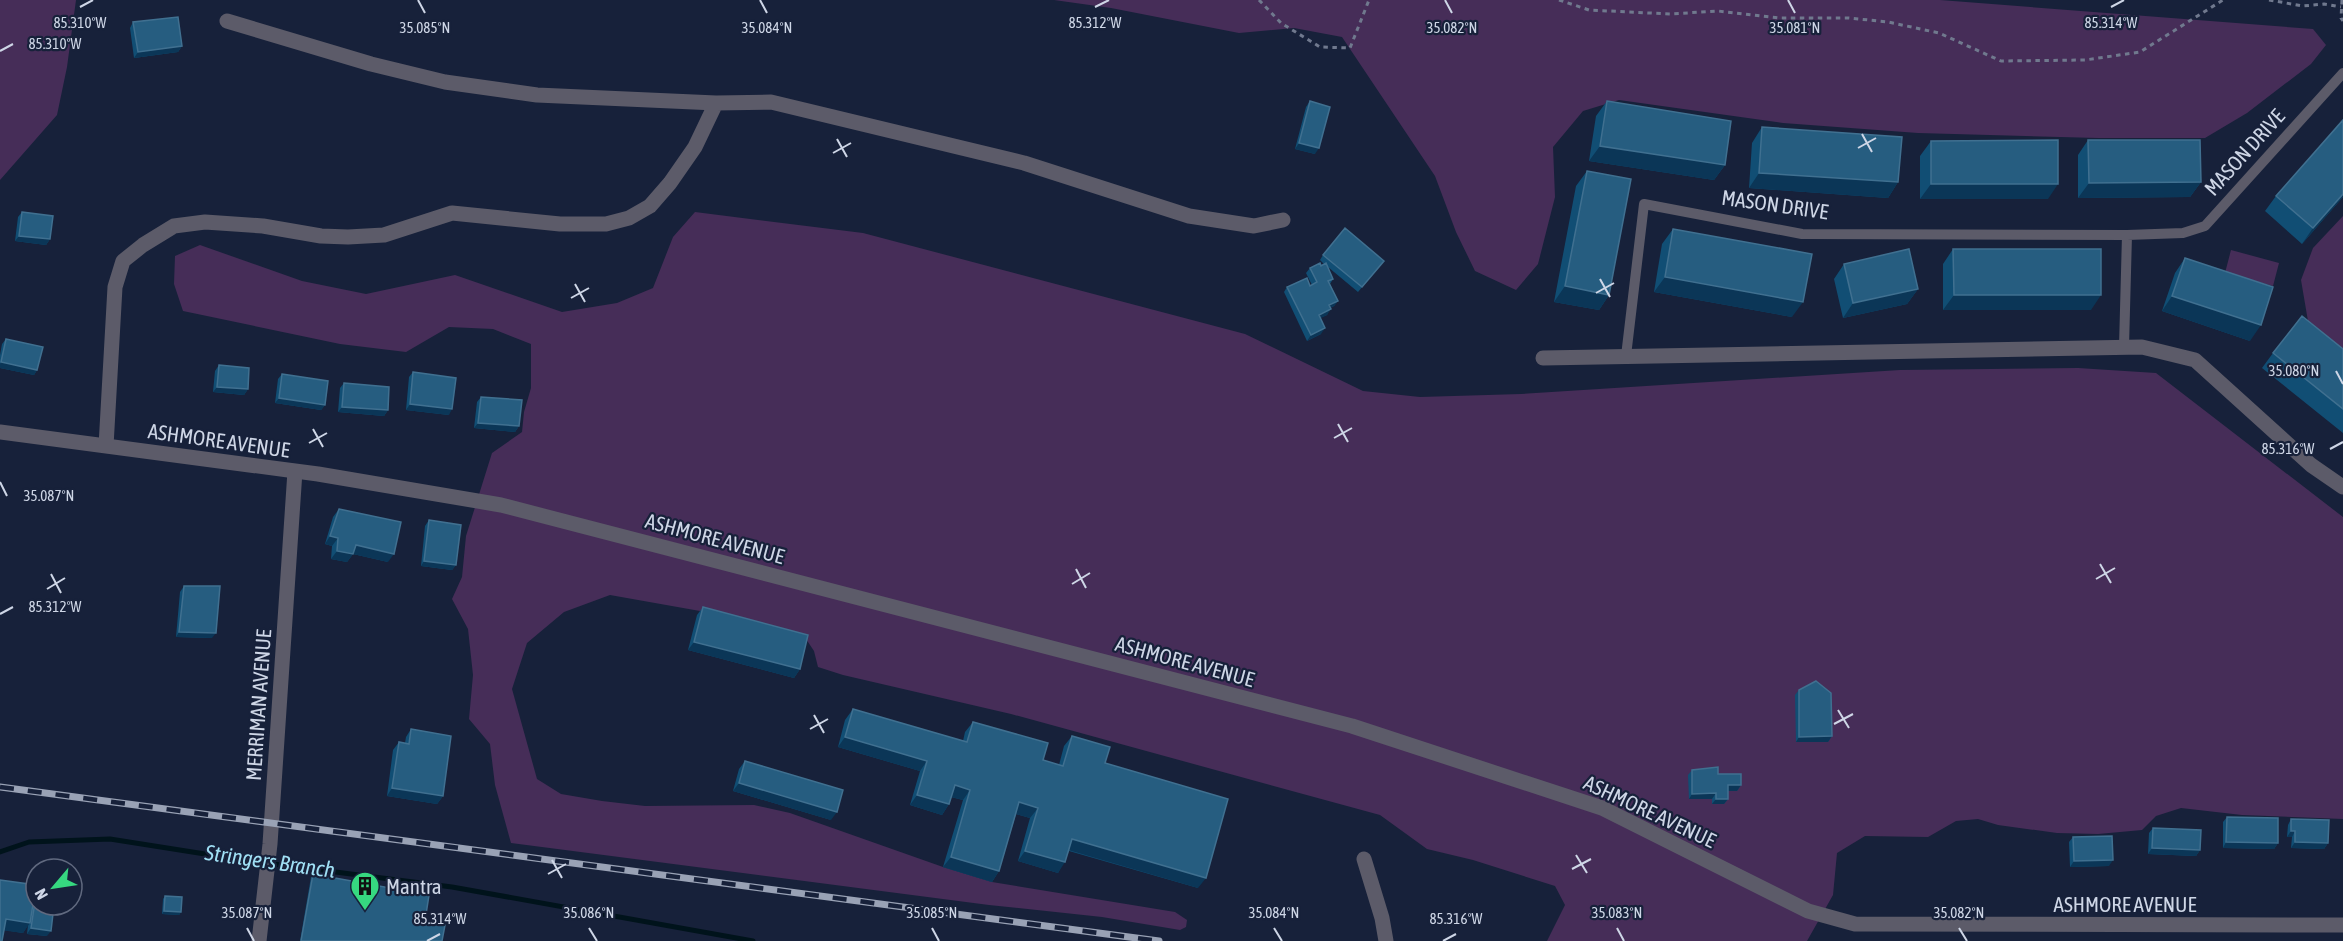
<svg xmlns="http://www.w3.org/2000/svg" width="2343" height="941" font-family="'Asap Condensed',sans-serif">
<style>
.green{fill:#462d58}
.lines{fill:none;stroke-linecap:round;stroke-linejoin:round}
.stream{stroke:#00131b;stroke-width:5}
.path{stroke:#70798e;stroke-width:3;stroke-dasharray:4.5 4.5;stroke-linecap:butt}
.lane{stroke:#5c5b69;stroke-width:10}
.street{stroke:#5c5b69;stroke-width:15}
.rail-casing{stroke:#99a2b5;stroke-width:7}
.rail{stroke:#17213a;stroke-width:4.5;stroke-dasharray:14;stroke-linecap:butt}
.wall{fill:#114e74}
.shaded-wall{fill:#0b3657}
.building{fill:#265d80;stroke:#407090;stroke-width:1.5}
.ticks{fill:none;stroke:#ced6e6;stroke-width:2}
.labels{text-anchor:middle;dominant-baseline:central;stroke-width:4.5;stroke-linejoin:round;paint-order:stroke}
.street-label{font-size:21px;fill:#ced6e6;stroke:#17213a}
.poi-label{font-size:21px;fill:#ced6e6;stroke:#17213a;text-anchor:start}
.water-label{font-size:22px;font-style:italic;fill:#a0e0f5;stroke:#17213a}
.ticks-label{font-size:15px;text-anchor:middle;fill:#ced6e6;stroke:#17213a;stroke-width:4.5;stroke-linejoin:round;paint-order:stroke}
</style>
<rect width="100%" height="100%" fill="#17213a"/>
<path class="green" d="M0 0H76L67 67 57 115 0 180Z
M1054 0H1940L2313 29 2326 45 2311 64 2247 113 2205 138H2098L1918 133 1783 123 1619 100 1583 111 1553 147 1555 197 1538 264 1516 290 1475 271 1456 232 1435 176 1342 37 1294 28 1239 33 1111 8Z
M695 212 863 233 1245 334 1363 391 1420 397 1521 394 1900 370 2078 368 2156 373 2343 517V819L2242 815 2181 808 2156 816 2142 830 2098 834 2057 833 1998 825 1978 819 1956 821 1928 837 1865 836 1837 853 1833 895 1807 941H1547L1565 905 1555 886 1473 860 1427 849 1380 815 1011 714 843 675 818 667 814 651 806 639 700 611 610 595 564 612 527 643 512 689 537 779 561 794 602 801 645 806 754 805 790 813 943 867 992 882 1175 912 1187 920 1186 927 1180 930 1102 917 989 905 511 843 495 785 490 744 469 719 473 675 468 629 452 599 462 577 466 536 492 453 522 432 524 412 531 388V344L493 329 449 327 406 352 340 344 183 311 174 284 175 256 200 245 302 281 366 294 455 275 562 312 617 303 653 288 673 237Z
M2343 216V361L2309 327 2301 280 2313 248Z
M2231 250 2279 263 2273 286 2225 273Z"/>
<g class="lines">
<path class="stream" d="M0 852 29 842 110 839 243 860 452 887 753 941"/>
<path class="path" d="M1259 0 1281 23 1320 47 1350 48 1369 0
M1559 0 1589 10 1670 14 1718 11 1780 18H1849L1888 22 1939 33 2001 61 2085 60 2140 52 2223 0
M2269 0 2303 6 2324 4 2341 7
M2342 0 2341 18 2343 21"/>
<path class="lane" d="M2124 347 2127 235
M1626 356 1644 204 1802 234 2127 235 2183 233 2205 226 2343 73"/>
<path class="street" d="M227 21 371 64 445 82 537 95 716 103 771 102 1024 163 1189 216 1254 226 1283 220
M1543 358 2142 347 2195 360 2311 465 2343 487
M0 432 318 474 501 505 1352 726 1602 808 1808 911 1855 924 2343 925
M106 446 115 287 123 261 143 245 174 226 205 222 263 226 321 236 348 237 384 235 452 213 560 224H606L629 218 650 206 670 183 695 147 716 103
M1364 859 1382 918 1386 941
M259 941 270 844 295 471"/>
<g class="rail-casing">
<path id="rail" d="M0 787 1159 941"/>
</g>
<use href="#rail" class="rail"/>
</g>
<path class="wall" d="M133 22 182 46 178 52 134 58 130 28Z
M1310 101 1315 154 1295 149 1306 107Z
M1607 101 1725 165 1714 180 1589 161 1596 116Z
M2343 120V197L2302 244 2265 211 2276 196Z
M1762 127 1898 182 1888 198 1749 188 1752 143Z
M2088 140 2201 182 2190 197 2078 198V155Z
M1931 141 2048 199H1920V156Z
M1587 171 1609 295 1599 310 1554 302 1576 186Z
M22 212 50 239 46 245 15 241 18 217Z
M1673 229 1792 317 1654 292 1662 244Z
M1953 249 2091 310H1943V264Z
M1323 255 1384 261 1358 292 1328 267 1333 279 1330 284 1338 301 1334 306 1330 308 1327 315 1320 318 1321 334 1307 341 1284 292 1287 287 1310 286 1312 285 1306 273 1310 268 1324 264 1320 260Z
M2185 258 2250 341 2162 311 2175 273Z
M1844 264 1918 289 1907 304 1843 318 1834 279Z
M6 339 37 370 34 375 0 368V355L2 344Z
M2343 349V433L2262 368 2273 353Z
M219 365 248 389 244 395 213 392 215 371Z
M413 372 449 415 406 410 409 377Z
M282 374 325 405 321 410 275 403 278 379Z
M344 383 388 410 384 416 338 412 340 388Z
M481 397 519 426 515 432 474 428 477 402Z
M339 509 388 562 353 554 347 562 331 559 332 546 325 544 333 517Z
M429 520 456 565 452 570 421 566 425 526Z
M184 586 212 638 176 637 180 592Z
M703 607 800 669 794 678 688 650 697 615Z
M1799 690 1832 736 1828 742H1796L1795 695Z
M853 709 963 741 965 732 973 722 1043 760 1059 765 1064 746 1072 736 1105 763 1198 888 1069 851 1058 873 1018 861 1030 818 1016 814 999 871 992 882 943 867 963 800 951 797 949 804 942 815 910 805 920 771 838 747 845 720Z
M411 729 443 796 437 804 387 796 393 750 399 742 405 743 406 737Z
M745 761 831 820 733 791 739 769Z
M1692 770 1741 785 1737 791H1728V799L1724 804H1712V799H1689L1688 775Z
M2227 817 2278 843 2274 849 2223 848V822Z
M2291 819 2328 843 2324 849 2291 848 2292 837H2287L2288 825Z
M2153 828 2200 850 2196 856 2148 854 2149 833Z
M2073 837 2109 866 2070 867 2069 842Z
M313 874 425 921 442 941H300L311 877Z
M0 880 34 897 36 895 47 936 27 934 28 925 23 933 4 930Z
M165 896 181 912 179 915 162 914 163 899Z"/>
<path class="shaded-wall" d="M182 46 178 52 134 58 138 52Z
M1299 143 1319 148 1315 154 1295 149Z
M1600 146 1725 165 1714 180 1589 161Z
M1759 173 1898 182 1888 198 1749 188Z
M2201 182 2190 197 2078 198 2089 183Z
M1931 184H2058L2048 199H1920Z
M2343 194V197L2302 244 2313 228Z
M19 236 50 239 46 245 15 241Z
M1665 277 1803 302 1792 317 1654 292Z
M1565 286 1609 295 1599 310 1554 302Z
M1918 289 1907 304 1843 318 1853 303Z
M1954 295H2101L2091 310H1943Z
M2172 296 2261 325 2250 341 2162 311Z
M1338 301 1334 306 1325 310 1329 305Z
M1331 309 1327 315 1315 321 1319 315Z
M1325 328 1321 334 1307 341 1311 335Z
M1 362 37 370 34 375 0 368V364Z
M217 387 248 389 244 395 213 392Z
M279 398 325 405 321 410 275 403Z
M410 404 452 409 449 415 406 410Z
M342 407 388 410 384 416 338 412Z
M478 423 519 426 515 432 474 428Z
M330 536 338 538 332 546 325 544Z
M356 545 394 554 388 562 353 554 347 562 331 559 337 551Z
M424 561 456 565 452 570 421 566Z
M179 632 216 633 212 638 176 637Z
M694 642 800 669 794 678 688 650Z
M1832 736 1828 742H1796L1799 737Z
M845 737 927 761 920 771 838 747Z
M739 783 837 812 831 820 733 791Z
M955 785 970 790 963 800 947 796Z
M1728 785H1741L1737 791H1724Z
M392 788 443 796 437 804 387 796Z
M1716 793 1712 799H1689L1692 794Z
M917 795 949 804 942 815 910 805Z
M1716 799H1728L1724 804H1712Z
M1019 802 1038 808 1030 818 1012 813Z
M2291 831H2295L2292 837H2287Z
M1072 839 1206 878 1198 888 1065 849Z
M2226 842 2278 843 2274 849 2223 848Z
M2295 842 2328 843 2324 849 2291 848Z
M2152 848 2200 850 2196 856 2148 854Z
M1025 851 1065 862 1058 873 1018 861Z
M951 857 999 871 992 882 943 867Z
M2113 860 2109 866 2070 867 2074 861Z
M164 911 181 912 179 915 162 914Z
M6 919 30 923 23 933 0 930Z
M31 928 51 931 47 936 27 934Z"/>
<path class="building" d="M178 17 182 46 138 52 133 22Z
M1310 101 1330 107 1319 148 1299 143Z
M1607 101 1731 121 1725 165 1600 146Z
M2343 120V194L2313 228 2276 196Z
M1762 127 1902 137 1898 182 1759 173Z
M2058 140V184H1931V141Z
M2088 140H2200L2201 182 2089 183Z
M1587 171 1631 179 1609 295 1565 286Z
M22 212 53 216 50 239 19 236Z
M1345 228 1384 261 1362 287 1323 255Z
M1673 229 1812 254 1803 302 1665 277Z
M1909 249 1918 289 1853 303 1844 264Z
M1953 249H2101V295H1954Z
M2185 258 2273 287 2261 325 2172 296Z
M1320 263 1321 266 1326 263 1333 279 1328 281 1338 301 1329 305 1331 309 1319 315 1325 328 1311 335 1287 287 1307 278 1310 286 1317 282 1310 268Z
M2302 316 2343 349V409L2273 353Z
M6 339 43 347 37 370 1 362Z
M219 365 249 368 248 389 217 387Z
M413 372 456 378 452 409 410 404Z
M282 374 328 381 325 405 279 398Z
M344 383 389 387 388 410 342 407Z
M481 397 522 400 519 426 478 423Z
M339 509 401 522 394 554 356 545 353 554 337 551 338 538 330 536Z
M429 520 461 525 456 565 424 561Z
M184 586H220L216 633 179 632Z
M703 607 808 635 800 669 694 642Z
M1816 681 1831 693 1832 736 1799 737V690Z
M853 709 967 742 973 722 1048 743 1043 760 1063 766 1072 736 1110 747 1105 763 1228 799 1206 878 1072 839 1065 862 1025 851 1038 808 1019 802 999 871 951 857 970 790 955 785 949 804 917 795 927 761 845 737Z
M411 729 451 736 443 796 392 788 399 742 409 744Z
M745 761 843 790 837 812 739 783Z
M1718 767V774H1741V785H1728V799H1716V793L1692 794V770Z
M2227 817 2278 818V843L2226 842Z
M2291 819 2329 820 2328 843 2295 842V831H2291Z
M2153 828 2201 830 2200 850 2152 848Z
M2112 836 2113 860 2074 861 2073 837Z
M313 874 429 895 425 921 445 925 442 941H301Z
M0 880 36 885 30 923 6 919 2 941H0Z
M36 895V905H54L51 931 31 928Z
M165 896 182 897 181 912 164 911Z"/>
<path class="ticks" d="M418 0 425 13M760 0 767 13M1445 0 1452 13M1788 0 1795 13M80 7 93 0M1095 7 1109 0M2111 7 2124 0M0 51 13 44M1862 134 1872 152M837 139 847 157M1858 148 1876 138M833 153 851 143M1600 279 1610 297M575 284 585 302M1596 293 1614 283M571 298 589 288M2336 371 2343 384M1338 424 1348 442M313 429 323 447M1334 438 1352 428M309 443 327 433M2330 449 2343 442M0 482 7 496M2100 564 2111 583M1076 569 1086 588M51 574 61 593M2096 579 2115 568M1072 584 1090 573M47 589 65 578M0 614 13 607M1838 710 1849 728M814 715 824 733M1834 724 1853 714M810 729 828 719M1576 855 1587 873M552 860 562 878M1572 869 1591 859M548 874 566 864M247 928 254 941M589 928 597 941M932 928 939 941M1274 928 1282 941M1617 928 1624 941M1959 928 1967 941M427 941 440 934M1443 941 1456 934"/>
<defs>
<g id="building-pin" transform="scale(1.5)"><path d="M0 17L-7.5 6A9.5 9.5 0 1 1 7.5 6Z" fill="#36d880" stroke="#17213a"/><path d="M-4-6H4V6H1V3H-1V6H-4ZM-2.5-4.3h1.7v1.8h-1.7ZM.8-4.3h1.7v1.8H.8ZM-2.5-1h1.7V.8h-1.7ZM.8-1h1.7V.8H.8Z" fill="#111"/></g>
</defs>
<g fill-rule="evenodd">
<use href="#building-pin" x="365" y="886"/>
</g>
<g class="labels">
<g class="street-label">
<text transform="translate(2244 152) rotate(-48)">MASON DRIVE</text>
<text transform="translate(1775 204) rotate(8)">MASON DRIVE</text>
<text transform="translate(219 440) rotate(8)">ASHMORE AVENUE</text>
<text transform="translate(715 538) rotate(15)">ASHMORE AVENUE</text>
<text transform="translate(1185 661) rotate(15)">ASHMORE AVENUE</text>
<text transform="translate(258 705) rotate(-86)">MERRIMAN AVENUE</text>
<text transform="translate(1650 811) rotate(25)">ASHMORE AVENUE</text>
<text x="2125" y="904">ASHMORE AVENUE</text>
</g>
<g class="poi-label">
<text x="386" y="886">Mantra</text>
</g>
<g class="water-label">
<text transform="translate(270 861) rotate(8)">Stringers Branch</text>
</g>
</g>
<g class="ticks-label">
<text x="80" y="28">85.310°W</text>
<text x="1095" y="28">85.312°W</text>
<text x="2111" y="28">85.314°W</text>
<text x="425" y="33">35.085°N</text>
<text x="767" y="33">35.084°N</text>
<text x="1452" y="33">35.082°N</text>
<text x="1795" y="33">35.081°N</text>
<text x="55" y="49">85.310°W</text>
<text x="2294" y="376">35.080°N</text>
<text x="2288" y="454">85.316°W</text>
<text x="49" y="501">35.087°N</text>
<text x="55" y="612">85.312°W</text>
<text x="247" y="918">35.087°N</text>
<text x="589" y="918">35.086°N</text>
<text x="932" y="918">35.085°N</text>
<text x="1274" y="918">35.084°N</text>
<text x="1617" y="918">35.083°N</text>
<text x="1959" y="918">35.082°N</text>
<text x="440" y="924">85.314°W</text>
<text x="1456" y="924">85.316°W</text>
</g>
<g transform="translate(54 887) rotate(241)"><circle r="28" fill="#17213a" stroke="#60697f" stroke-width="1.5"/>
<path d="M0-4.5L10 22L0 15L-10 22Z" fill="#36d880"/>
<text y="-9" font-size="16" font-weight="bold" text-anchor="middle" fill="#ced6e6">N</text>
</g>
</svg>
